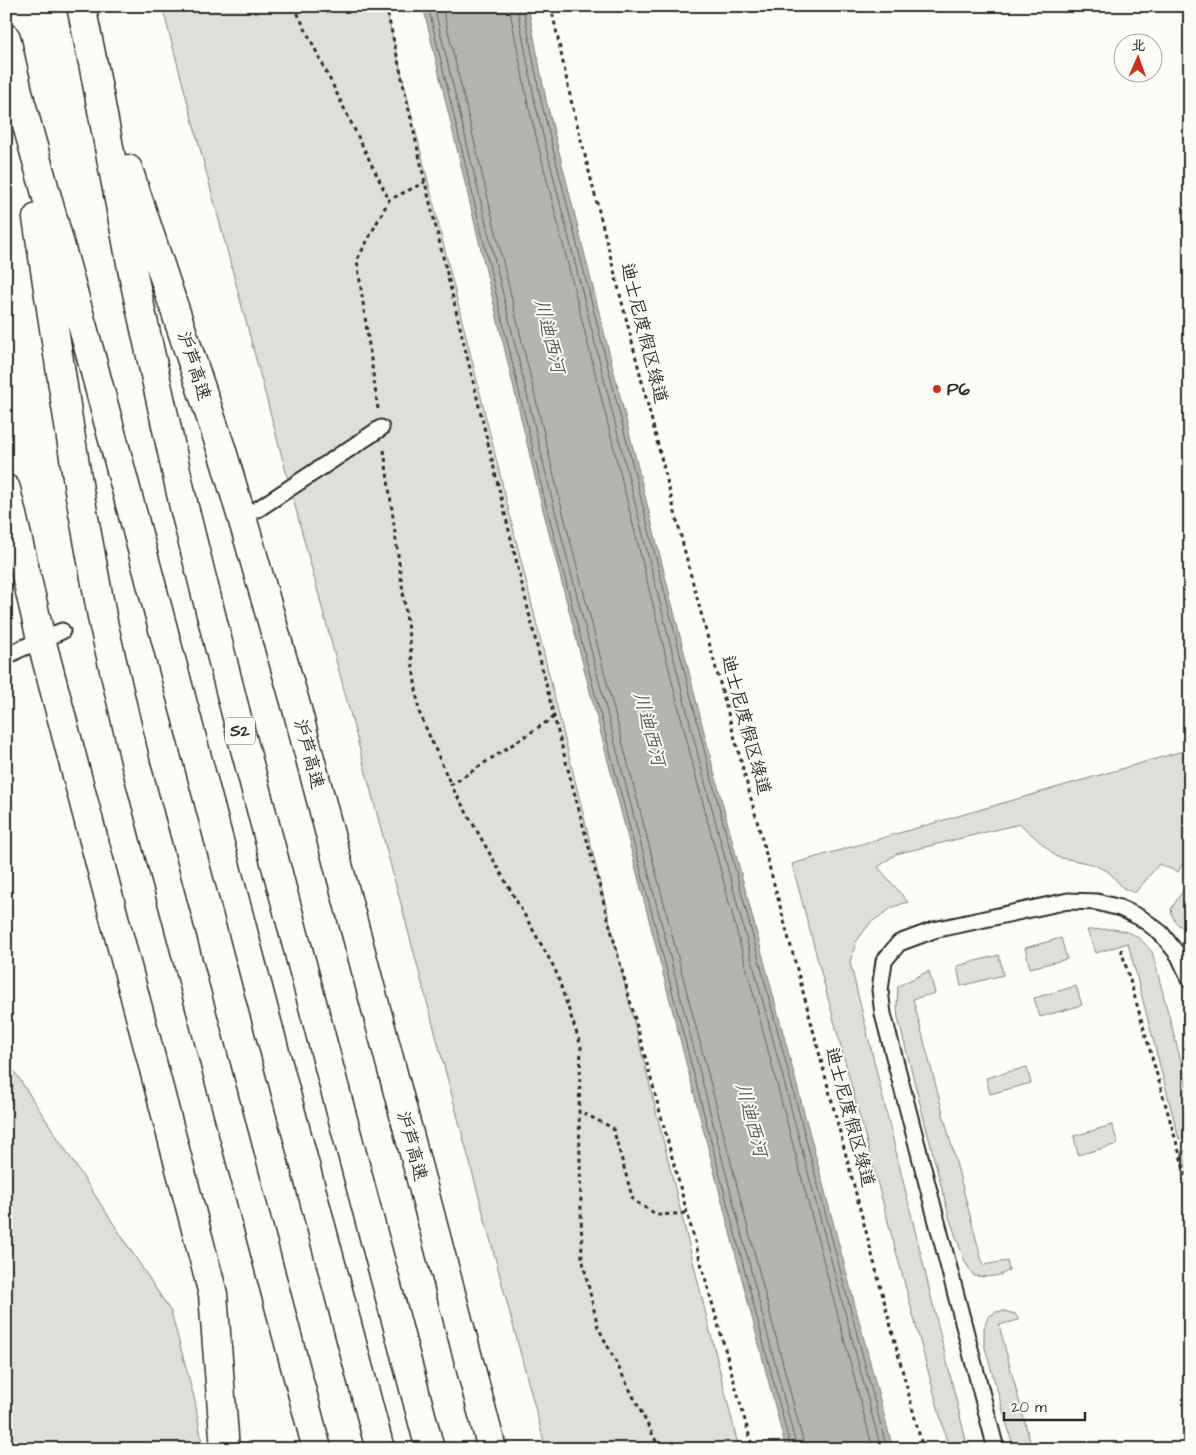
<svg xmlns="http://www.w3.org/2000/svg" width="1196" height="1455" font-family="'Architects Daughter','LXGW WenKai TC',sans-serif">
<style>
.green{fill:#dfdeda;stroke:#858482}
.water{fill:#b5b4b1;stroke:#7e7d7b}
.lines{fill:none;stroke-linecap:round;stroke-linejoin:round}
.shore{stroke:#626261;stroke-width:1}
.lane-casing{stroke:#2b2b2b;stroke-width:19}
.street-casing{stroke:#2b2b2b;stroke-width:31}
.highway-casing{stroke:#2b2b2b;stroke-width:31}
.path{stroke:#2b2b2b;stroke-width:3;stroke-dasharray:4 4;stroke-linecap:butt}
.lane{stroke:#fdfcf7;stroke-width:15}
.street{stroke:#fdfcf7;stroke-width:28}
.highway{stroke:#fdfcf7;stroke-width:28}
.poi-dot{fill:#c8321e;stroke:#fdfcf7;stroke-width:2}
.labels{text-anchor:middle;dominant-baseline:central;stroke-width:4;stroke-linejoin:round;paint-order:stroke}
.shield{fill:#fdfcf7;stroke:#6a6a68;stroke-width:1}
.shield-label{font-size:16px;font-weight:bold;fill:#2b2b2b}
.street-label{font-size:18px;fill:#2b2b2b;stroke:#fdfcf7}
.poi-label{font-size:18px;font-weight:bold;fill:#2b2b2b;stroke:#fdfcf7;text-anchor:start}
.water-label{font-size:19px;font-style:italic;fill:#5b5b5a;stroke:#fdfcf7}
</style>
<rect width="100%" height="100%" fill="#fdfcf7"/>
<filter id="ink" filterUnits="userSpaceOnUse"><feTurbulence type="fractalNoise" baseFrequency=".02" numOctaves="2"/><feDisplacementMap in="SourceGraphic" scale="10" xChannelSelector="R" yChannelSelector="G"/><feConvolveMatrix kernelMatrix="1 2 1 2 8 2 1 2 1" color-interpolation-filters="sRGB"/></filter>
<g filter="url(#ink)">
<path class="green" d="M162 6H385L739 1449H546Z
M1190 749V866L1183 863 1178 872 1159 864 1135 893 1123 888 1109 872 1092 864 1057 857 1020 824 896 854 878 867 908 902 893 907 870 923 856 942 850 962 968 1449H949L792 864Z
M1190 880V930C1177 926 1173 922 1171 909Z
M1112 929C1133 932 1138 935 1152 952L1190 1095V1136L1179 1139 1128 943 1096 953 1087 930Z
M1061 938 1067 959 1030 968 1025 948Z
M999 955 1003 975 961 986 957 966Z
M929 971 935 993 913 999 983 1265 1007 1261 1009 1270C999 1278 986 1277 974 1276L965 1262 950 1220 898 1018 897 1007 898 986Z
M1076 986 1082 1005 1040 1017 1034 998Z
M9 1063 171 1312 195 1401 203 1449H6V1064Z
M1027 1067 1031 1083 990 1094 986 1078Z
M1112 1125 1118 1144 1078 1155 1074 1136Z
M1190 1150V1178L1181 1152Z
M1004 1311 1015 1314 1019 1320 999 1325 1032 1449H1014L984 1344V1328L988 1317 996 1312Z"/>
<path class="water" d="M423 6H528L546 100 712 764 893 1449H786L541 502Z"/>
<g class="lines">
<path class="shore" d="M428 6 545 501 791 1449
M434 6 552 499 797 1449
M442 6 559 497 805 1449
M509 6 528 104 694 769 873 1449
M517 6 535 103 701 767 881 1449
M523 6 541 101 708 765 887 1449"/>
<g class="lane-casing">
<path id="lane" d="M258 509 381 428
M6 657 18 650 62 631
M996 1449 883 1014 880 990 884 961 899 943 934 930 1068 901 1097 902 1120 908 1141 918 1161 933 1179 956 1190 980"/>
</g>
<g class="street-casing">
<path id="street" d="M6 489 41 639 213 1294 225 1449"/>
</g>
<g class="highway-casing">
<path id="highway" d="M81 6 94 68 134 279 184 507 239 726 430 1449
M6 38 19 96 90 353 380 1449
M128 169 222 451 248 538 297 709 492 1449
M37 218 79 490 103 622 136 765 317 1449"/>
</g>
<path class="path" d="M294 6 389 200
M386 6 425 182 554 717 687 1213 753 1449
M551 6 571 100 690 572 805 999 923 1449
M378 409 357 260 389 200 425 182
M384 450 419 712 451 785
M554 717 451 785 555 969 581 1046 579 1111
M1121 949 1190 1190
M660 1449 598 1327 582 1258 579 1111 613 1128 633 1200 657 1215 687 1213"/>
<use href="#lane" class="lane"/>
<use href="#street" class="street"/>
<use href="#highway" class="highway"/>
</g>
</g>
<circle class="poi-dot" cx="937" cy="389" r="5"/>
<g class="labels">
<rect class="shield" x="225" y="717.5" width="30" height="27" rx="4"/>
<g class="shield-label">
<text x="240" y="731">S2</text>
</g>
<g class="street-label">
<text transform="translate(644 333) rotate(76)">迪士尼度假区绿道</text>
<text transform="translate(194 366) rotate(72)">沪芦高速</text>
<text transform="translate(746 725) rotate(75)">迪士尼度假区绿道</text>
<text transform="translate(309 754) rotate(75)">沪芦高速</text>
<text transform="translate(850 1117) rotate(75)">迪士尼度假区绿道</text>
<text transform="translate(412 1146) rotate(75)">沪芦高速</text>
</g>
<g class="poi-label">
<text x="947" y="389">P6</text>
</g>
<g class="water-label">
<text transform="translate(549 336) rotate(76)">川迪西河</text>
<text transform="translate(649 729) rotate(75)">川迪西河</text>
<text transform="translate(751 1120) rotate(75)">川迪西河</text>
</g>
</g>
<rect width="1196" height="1455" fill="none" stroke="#fdfcf7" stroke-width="25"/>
<rect x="12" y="12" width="1171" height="1430" fill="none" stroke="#2b2b2b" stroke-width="2" filter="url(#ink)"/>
<g transform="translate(1138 58) rotate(2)"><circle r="24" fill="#fdfcf7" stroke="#a9a8a5"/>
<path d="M0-4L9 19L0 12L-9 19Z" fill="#c8321e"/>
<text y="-8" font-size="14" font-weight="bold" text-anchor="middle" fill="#2b2b2b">北</text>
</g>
<path d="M1004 1412v8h81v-8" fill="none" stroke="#2b2b2b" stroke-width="2.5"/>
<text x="1011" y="1412" font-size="15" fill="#2b2b2b" stroke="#fdfcf7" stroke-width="4" paint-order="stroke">20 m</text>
</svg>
